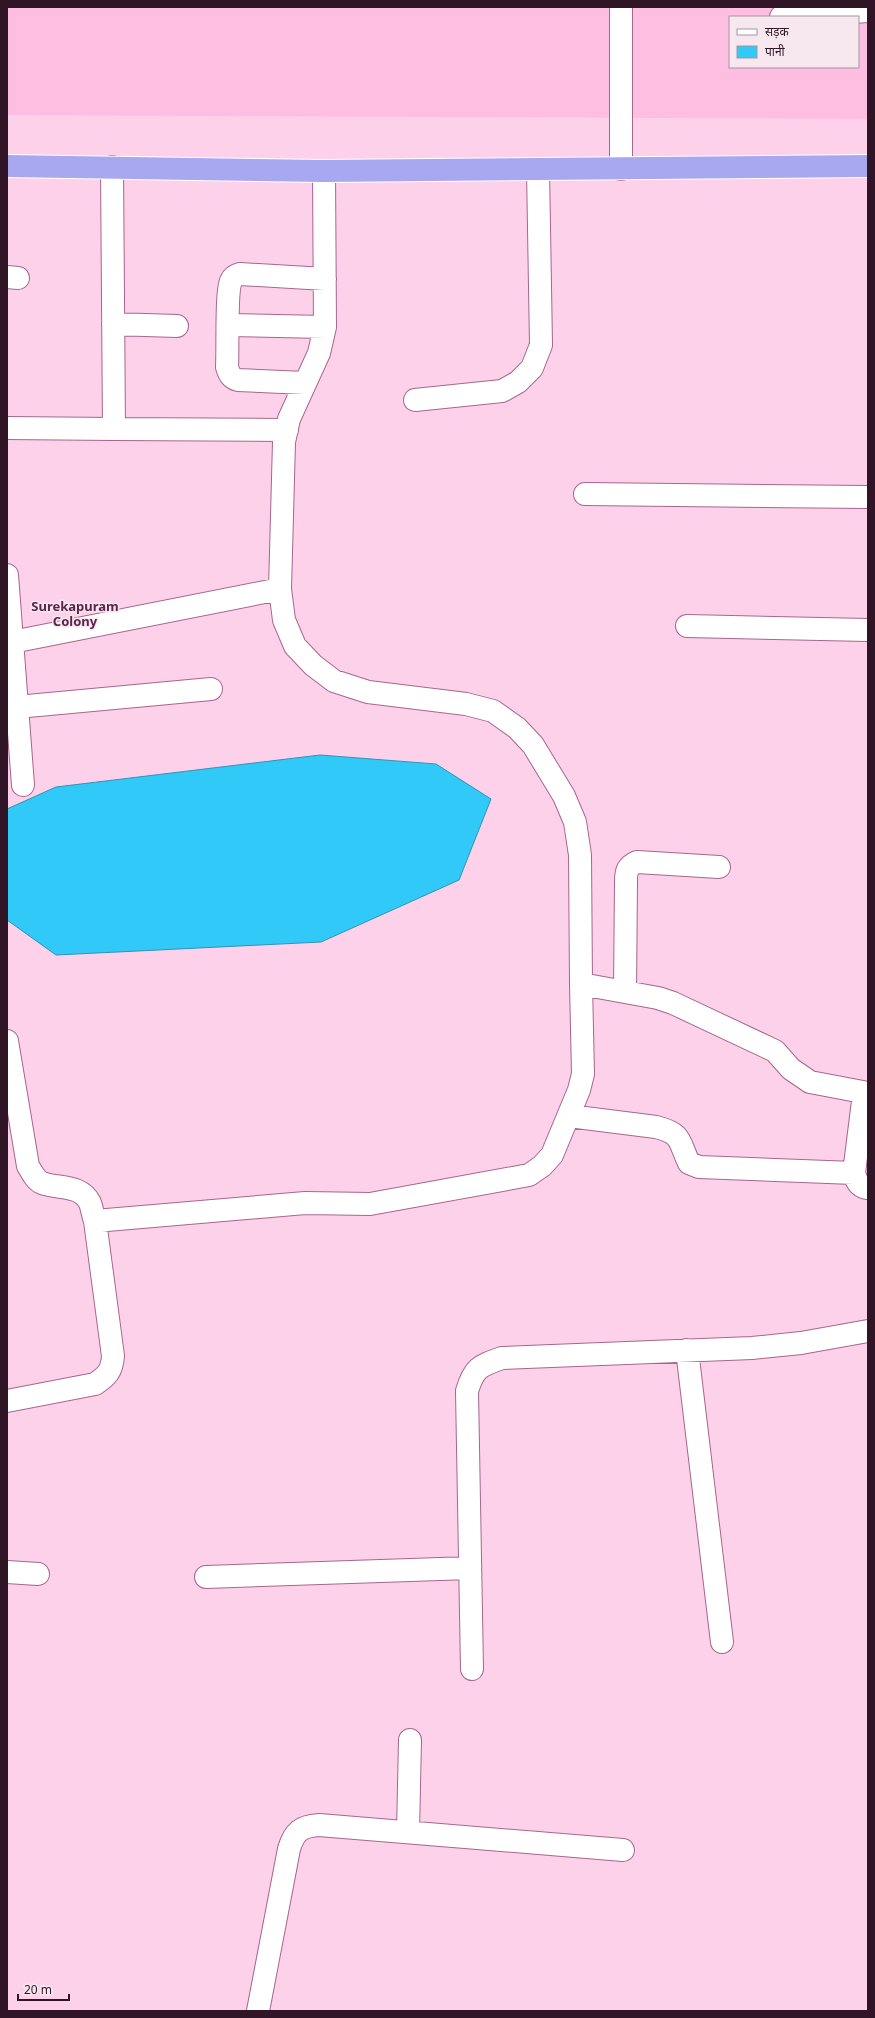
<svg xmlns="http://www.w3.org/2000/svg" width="875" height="2018" font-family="'Noto Sans','Noto Sans Devanagari',sans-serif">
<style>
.built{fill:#fdbee2;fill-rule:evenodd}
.water{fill:#31c9f7;stroke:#3093b8}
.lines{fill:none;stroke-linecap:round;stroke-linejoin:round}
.minor-casing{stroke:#a7668d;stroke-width:24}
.highway-casing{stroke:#fff;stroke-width:24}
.minor{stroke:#fff;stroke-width:22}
.highway{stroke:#a8a8f0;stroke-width:22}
.labels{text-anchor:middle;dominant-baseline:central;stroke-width:3;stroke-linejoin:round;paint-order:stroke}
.neighbourhood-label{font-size:13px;font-weight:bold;fill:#5d2348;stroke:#f7e8f0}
</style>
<rect width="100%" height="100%" fill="#fdd1e9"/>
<path class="built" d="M7 7H868V119L7 115ZM730 17H858V67H730Z"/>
<path class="water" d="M320 755 436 764 491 799 459 880 321 942 56 955 7 920V809L56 787Z"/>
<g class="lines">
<g class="minor-casing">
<path id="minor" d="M781 17 868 11
M621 169V7
M324 171 325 327 319 353 289 419 284 442 280 589 284 620 295 646 313 665 334 681 368 692 466 704 493 711 517 728 533 745 564 796 575 822 580 855 581 984 658 998 673 1003 775 1051 791 1069 810 1082 868 1093
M7 277 18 278
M113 324 177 326
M228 325 325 327
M305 383 238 380C231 378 229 374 227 367 228 351 226 291 231 281 233 276 236 275 240 274L325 279
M415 400 502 391 518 382 532 368 541 345 538 169
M7 428 114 429 112 167
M114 429 287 430
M585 494 868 497
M7 575 23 785
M687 626 868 630
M12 642 280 589
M17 707 211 689
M625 992 626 881C626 870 628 866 637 862L719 867
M7 1041 28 1166C32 1172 35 1180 42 1183 58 1189 81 1184 90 1203 92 1208 93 1216 95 1221L305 1203 370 1204 529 1175 542 1166 552 1155 579 1090 583 1074 581 984
M864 1093 854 1173C856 1181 859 1187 868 1188
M569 1116 656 1127C683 1134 678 1140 689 1163L699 1167 854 1173
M687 1350 722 1642
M7 1401 95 1384C107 1376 112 1371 113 1356L95 1221
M7 1572 38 1574
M206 1577 470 1568
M472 1669 467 1391C474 1368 479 1366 502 1358L752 1348 801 1343 868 1331
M408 1832 410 1740
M258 2011 289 1849C294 1832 301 1826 319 1825L623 1850"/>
</g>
<g class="highway-casing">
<path id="highway" d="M7 166 324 171 868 166"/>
</g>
<use href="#minor" class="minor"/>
<use href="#highway" class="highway"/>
</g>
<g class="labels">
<g class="neighbourhood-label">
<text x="75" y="606">Surekapuram<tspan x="75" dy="15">Colony</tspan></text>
</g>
</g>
<rect width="875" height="2018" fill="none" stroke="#2f1525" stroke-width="16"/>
<rect x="729" y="16" width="130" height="52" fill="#f7e8f0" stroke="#a7949f"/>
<rect x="737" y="29" width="20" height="6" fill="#ffffff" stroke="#a7949f"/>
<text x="765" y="36" font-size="12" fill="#2f1525">सड़क</text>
<rect x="737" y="46" width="20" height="12" fill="#31c9f7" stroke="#a7949f"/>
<text x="765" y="56" font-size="12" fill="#2f1525">पानी</text>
<path d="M18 1994v6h51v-6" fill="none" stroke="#2f1525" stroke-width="2"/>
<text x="24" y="1994" font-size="12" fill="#2f1525" stroke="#f7e8f0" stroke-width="3" paint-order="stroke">20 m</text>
</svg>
